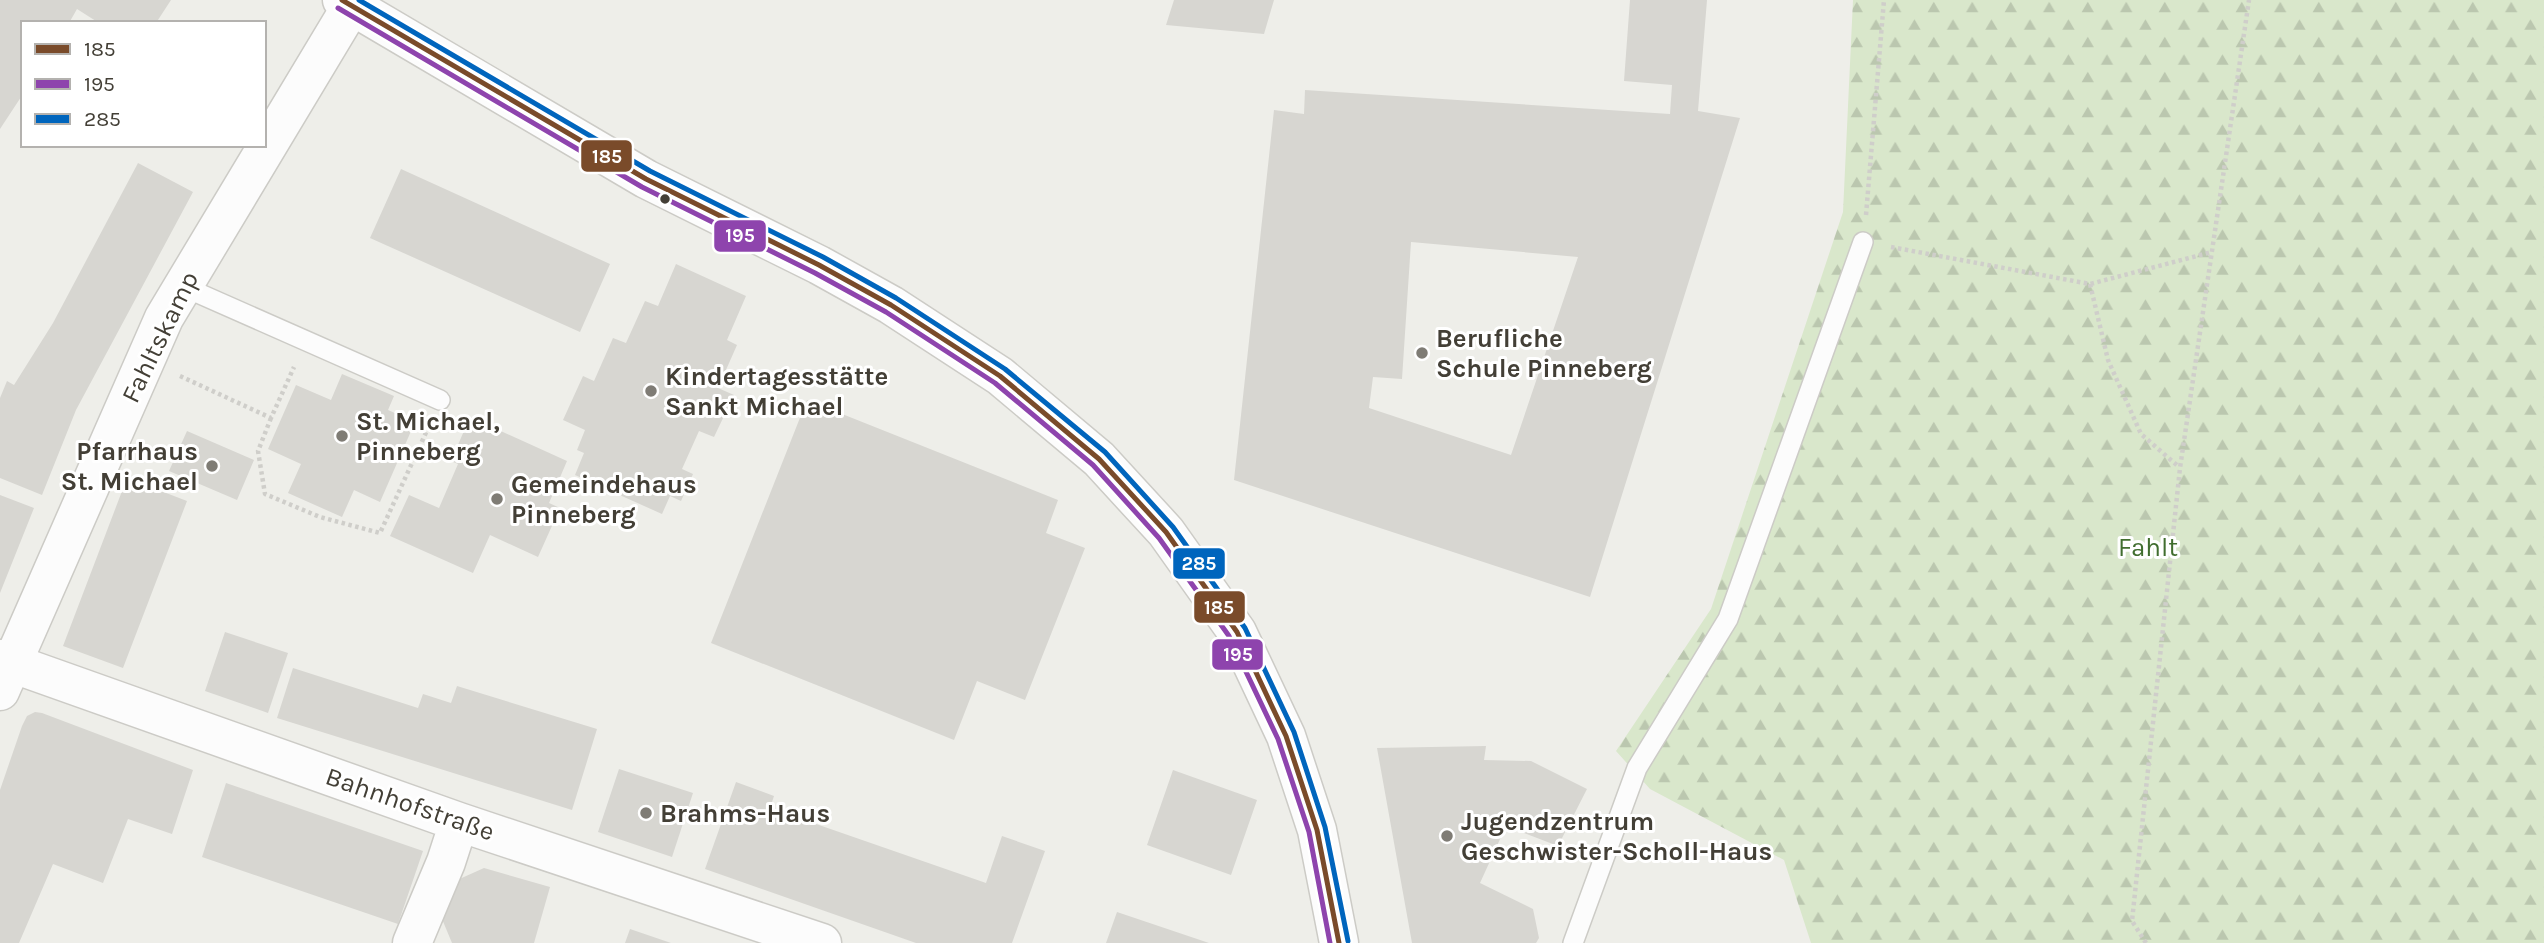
<svg xmlns="http://www.w3.org/2000/svg" width="2544" height="943" font-family="Karla,sans-serif">
<style>
.forest{fill:url(#forest-firs)}
.building{fill:#d7d6d1;fill-rule:evenodd}
.lines{fill:none;stroke-linecap:round;stroke-linejoin:round}
.lane-casing{stroke:#cccbc6;stroke-width:22}
.street-casing{stroke:#cccbc6;stroke-width:41}
.path{stroke:#cfceca;stroke-width:4.5;stroke-dasharray:3.5 3.5;stroke-linecap:butt}
.lane{stroke:#fcfcfc;stroke-width:19}
.street{stroke:#fcfcfc;stroke-width:38}
.bus-1-casing{stroke:#fff;stroke-width:10}
.bus-2-casing{stroke:#fff;stroke-width:10}
.bus-3-casing{stroke:#fff;stroke-width:10}
.bus-1{stroke:#7a4b2a;stroke-width:5}
.bus-2{stroke:#8e44ad;stroke-width:5}
.bus-3{stroke:#0065bd;stroke-width:5}
.bus-dot{fill:#433f36;stroke:#fff;stroke-width:2.5}
.poi-dot{fill:#7f7c75;stroke:#fff;stroke-width:2.5}
.labels{text-anchor:middle;dominant-baseline:central;stroke-width:6;stroke-linejoin:round;paint-order:stroke}
.street-label{font-size:26px;fill:#433f36;stroke:#fff}
.poi-label{font-size:26px;font-weight:bold;fill:#433f36;stroke:#fff;text-anchor:start}
.park-label{font-size:26px;fill:#416e2f;stroke:#fff}
.line-badge{stroke:#fff;stroke-width:2.5}
.badge-label{font-size:19px;text-anchor:middle;font-weight:bold;fill:#fff}
</style>
<defs>
<pattern id="forest-firs" width="22" height="20" patternUnits="userSpaceOnUse" patternTransform="scale(1.75)"><rect width="22" height="20" fill="#d9e7cb"/><path d="M5 1l3.5 6h-7zM16 11l3.5 6h-7z" fill="#bbc7af"/></pattern>
</defs>
<rect width="100%" height="100%" fill="#eeeee9"/>
<path class="forest" d="M1853 0H2544V943H1811L1784 860 1650 789 1616 751 1711 609 1843 212Z"/>
<path class="building" d="M0 0H171L156 23H99L77 9 69 23H23V94L0 129Z
M1174 0H1274L1264 34 1166 25Z
M1630 0H1707L1698 111 1740 118 1590 597 1234 480 1274 110 1304 114 1305 90 1670 114 1672 85 1624 81ZM1411 242 1578 257 1511 455 1369 408 1373 377 1402 379Z
M138 163 193 192 76 410 42 495 0 478V398L7 381 14 385 53 323Z
M401 169 610 264 580 332 370 238Z
M676 264 746 296 727 340 737 345 718 388 734 395 714 437 699 431 682 469 693 474 681 501 670 496 662 514 575 475 584 453 577 450 585 430 563 420 583 376 594 381 613 338 626 343 645 301 658 306Z
M342 374 394 396 388 410 415 422 380 502 354 490 342 517 288 493 301 464 268 449 296 385 331 400Z
M807 400 1058 500 1046 533 1085 548 1025 700 977 681 954 740 711 643Z
M470 417 567 461 549 503 560 508 538 557 490 535 473 573 390 536 409 495 439 508 458 464 451 461Z
M187 431 254 460 237 500 169 471Z
M127 478 187 501 123 668 63 646Z
M0 495 34 508 0 593Z
M225 632 288 653 268 713 205 691Z
M293 668 418 708 423 694 451 703 457 686 597 729 572 810 277 718Z
M35 712 42 713 193 770 172 834 128 819 103 883 53 864 19 943H0V790L22 726 27 716Z
M1486 746 1484 760 1531 761 1587 789 1558 846 1506 826 1480 883 1533 909 1539 938 1536 943H1412L1377 748Z
M619 769 693 793 672 857 598 832Z
M1173 770 1257 800 1231 875 1147 845Z
M736 782 774 796 770 808 986 883 1002 836 1045 851 1012 943H916L705 869Z
M226 783 423 851 398 924 202 857Z
M484 868 550 887 534 943H452L442 919 455 881Z
M1117 912 1209 943H1106Z
M630 929 671 943H625Z"/>
<g class="lines">
<g class="lane-casing">
<path id="lane" d="M182 286 440 400
M1573 943 1637 768 1728 619 1863 242"/>
</g>
<g class="street-casing">
<path id="street" d="M342 0 646 179 819 265 891 305 1000 376 1099 459 1166 532 1237 632 1286 736 1317 830 1339 943
M0 659 459 822 822 943
M0 691 164 318 355 0
M412 943 446 862 459 822"/>
</g>
<path class="path" d="M1866 215 1884 0
M1891 247 2090 284 2212 252
M2090 284 2108 360 2141 434 2179 467
M180 376 271 418 294 367
M271 418 258 451 265 494 320 517 380 533 429 426
M2146 943 2132 921 2180 468 2249 0"/>
<use href="#lane" class="lane"/>
<use href="#street" class="street"/>
<g class="bus-1-casing">
<path id="bus-1" d="M342 0 646 179 819 265 891 305 1000 376 1099 459 1166 532 1237 632 1286 736 1317 830 1339 943"/>
</g>
<g class="bus-2-casing">
<path id="bus-2" d="M338 8 642 187 815 273 886 312 995 383 1093 465 1159 538 1229 636 1278 739 1309 832 1330 943"/>
</g>
<g class="bus-3-casing">
<path id="bus-3" d="M359 0 650 171 823 257 896 298 1005 369 1105 452 1173 527 1245 628 1294 732 1325 827 1348 941"/>
</g>
<use href="#bus-1" class="bus-1"/>
<use href="#bus-2" class="bus-2"/>
<use href="#bus-3" class="bus-3"/>
</g>
<circle class="bus-dot" cx="665" cy="199" r="6"/>
<g class="poi-dot">
<circle cx="1422" cy="353" r="7"/>
<circle cx="651" cy="391" r="7"/>
<circle cx="342" cy="436" r="7"/>
<circle cx="212" cy="466" r="7"/>
<circle cx="497" cy="499" r="7"/>
<circle cx="646" cy="813" r="7"/>
<circle cx="1447" cy="836" r="7"/>
</g>
<g class="labels">
<g class="street-label">
<text transform="translate(160 337) rotate(-64)">Fahltskamp</text>
<text transform="translate(410 804) rotate(19)">Bahnhofstraße</text>
</g>
<g class="poi-label">
<text x="1436" y="338">Berufliche<tspan x="1436" dy="30">Schule Pinneberg</tspan></text>
<text x="665" y="376">Kindertagesstätte<tspan x="665" dy="30">Sankt Michael</tspan></text>
<text x="356" y="421">St. Michael,<tspan x="356" dy="30">Pinneberg</tspan></text>
<text x="198" y="451" text-anchor="end">Pfarrhaus<tspan x="198" dy="30">St. Michael</tspan></text>
<text x="511" y="484">Gemeindehaus<tspan x="511" dy="30">Pinneberg</tspan></text>
<text x="660" y="813">Brahms-Haus</text>
<text x="1461" y="821">Jugendzentrum<tspan x="1461" dy="30">Geschwister-Scholl-Haus</tspan></text>
</g>
<g class="park-label">
<text x="2148" y="547">Fahlt</text>
</g>
</g>
<g class="line-badge">
<rect x="580" y="139" width="53" height="34" rx="7" fill="#7a4b2a"/>
<rect x="713" y="219" width="54" height="34" rx="7" fill="#8e44ad"/>
<rect x="1172" y="547" width="54" height="33" rx="7" fill="#0065bd"/>
<rect x="1193" y="590" width="53" height="34" rx="7" fill="#7a4b2a"/>
<rect x="1211" y="638" width="53" height="33" rx="7" fill="#8e44ad"/>
</g>
<g class="badge-label">
<text x="607" y="163">185</text>
<text x="740" y="242">195</text>
<text x="1199" y="570">285</text>
<text x="1219" y="614">185</text>
<text x="1238" y="661">195</text>
</g>
<rect x="21" y="21" width="245" height="126" fill="#ffffff" stroke="#b4b2af" stroke-width="2"/>
<rect x="35" y="44" width="35" height="10" fill="#7a4b2a" stroke="#b4b2af" stroke-width="2"/>
<text x="84" y="56" font-size="21" fill="#433f36">185</text>
<rect x="35" y="79" width="35" height="10" fill="#8e44ad" stroke="#b4b2af" stroke-width="2"/>
<text x="84" y="91" font-size="21" fill="#433f36">195</text>
<rect x="35" y="114" width="35" height="10" fill="#0065bd" stroke="#b4b2af" stroke-width="2"/>
<text x="84" y="126" font-size="21" fill="#433f36">285</text>
</svg>
